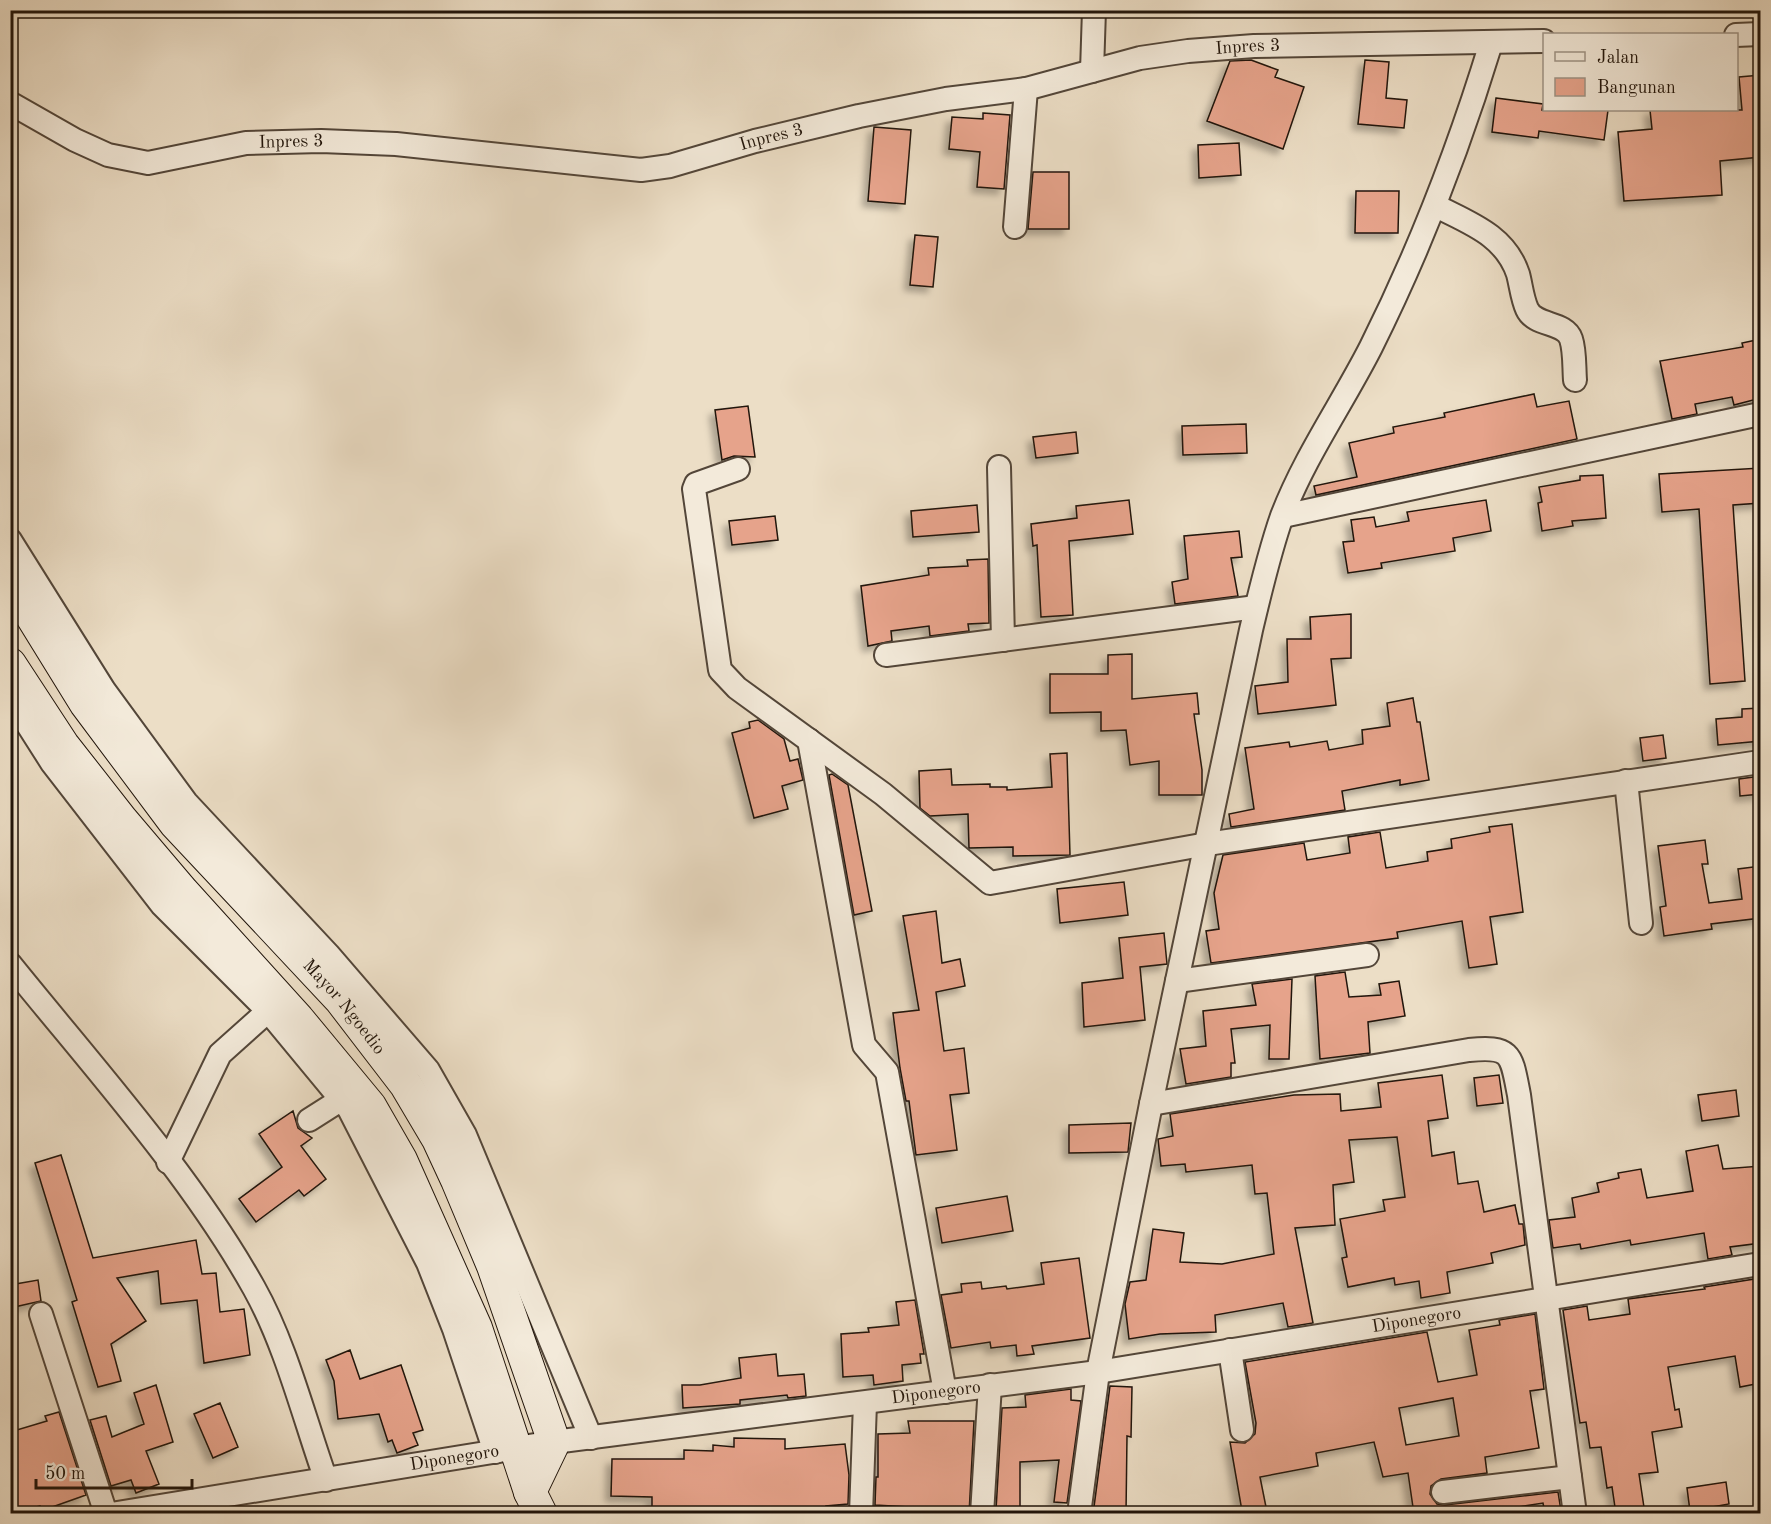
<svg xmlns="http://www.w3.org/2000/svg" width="1771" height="1524" font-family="'Old Standard TT',serif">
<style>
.building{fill:#e6a38b;stroke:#20140a;stroke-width:1.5;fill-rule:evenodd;filter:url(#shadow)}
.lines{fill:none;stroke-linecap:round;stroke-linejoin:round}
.street-casing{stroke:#534639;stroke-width:26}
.secondary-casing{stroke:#20140a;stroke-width:34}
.street{stroke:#f3eada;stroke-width:22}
.secondary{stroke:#f3eada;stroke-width:32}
.labels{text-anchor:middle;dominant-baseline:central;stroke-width:4.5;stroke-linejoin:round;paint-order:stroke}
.street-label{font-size:18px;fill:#20140a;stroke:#f3eada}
</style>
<defs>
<filter id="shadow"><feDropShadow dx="-5.5" dy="5.5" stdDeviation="3" flood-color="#0004"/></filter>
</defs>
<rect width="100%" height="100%" fill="#ecdec6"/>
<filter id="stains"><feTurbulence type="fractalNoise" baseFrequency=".00333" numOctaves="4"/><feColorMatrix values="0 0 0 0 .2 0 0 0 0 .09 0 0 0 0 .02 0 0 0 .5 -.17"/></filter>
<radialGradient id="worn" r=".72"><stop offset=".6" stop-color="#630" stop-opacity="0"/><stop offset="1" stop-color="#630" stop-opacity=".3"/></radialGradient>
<path class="building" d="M1251 60 1278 70 1275 77 1304 87 1283 149 1207 121 1230 61Z
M1365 60 1389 62 1386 98 1407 100 1404 128 1358 124Z
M1761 75V157L1720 161 1722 195 1624 201 1618 132 1652 129 1650 110H1742L1739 77Z
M1496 98 1543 104 1542 110H1608L1604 140 1539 131 1538 138 1492 132Z
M983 113 1010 115 1004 189 977 187 980 152 949 149 952 117 983 119Z
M874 127 911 130 905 204 868 201Z
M1239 143 1241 175 1199 178 1198 145Z
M1033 172H1069V229H1028Z
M1356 191H1399L1398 233H1355Z
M915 235 938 237 933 287 910 285Z
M1761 339V398L1734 405 1732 397 1695 404 1697 414 1672 419 1660 361 1743 347 1742 343Z
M1534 394 1537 407 1569 401 1577 439 1316 495 1314 486 1357 477 1349 443 1394 433 1393 427 1445 417 1444 413Z
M748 406 755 457 734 456 722 460 715 410Z
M1246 424 1247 453 1183 455 1182 426Z
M1076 432 1078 453 1036 458 1033 437Z
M1761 468V503L1733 505 1745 681 1710 684 1699 509 1662 512 1659 474Z
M1603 475 1606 518 1572 521 1573 526 1542 531 1538 503 1542 502 1539 487 1580 480V476Z
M1129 500 1133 534 1069 541 1073 615 1041 617 1037 545 1033 546 1031 524 1077 518 1076 506Z
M1486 500 1491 531 1453 538 1455 551 1381 563 1382 568 1348 573 1343 542 1354 541 1351 520 1374 517 1376 527 1409 521 1407 512Z
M977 505 979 532 913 537 911 511Z
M775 516 778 540 732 545 729 521Z
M1239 531 1242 557 1231 558 1238 596 1175 604 1172 582 1188 579 1184 536Z
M988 559 989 623 968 624 969 631 930 636 929 626 891 631 892 641 868 646 861 586 929 575 928 568 968 566 967 560Z
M1351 614V658L1331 659 1336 705 1258 714 1255 686 1288 682 1287 639H1311L1310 617Z
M1132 654V699L1197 693 1199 714H1194L1202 770V795H1159V761L1130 765 1126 730 1101 731V712L1050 713V674H1108V655Z
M1413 698 1417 722H1420L1429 780 1400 785V780L1342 791 1345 810 1231 827 1229 814 1254 809 1245 748 1289 742 1290 747 1327 741 1329 750 1363 744 1362 730 1390 726 1387 703Z
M1761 708V741L1718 745 1716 719 1742 717V709Z
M758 720 784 739 790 761 798 759 803 780 782 786 788 809 754 818 732 733 750 728 749 722Z
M1663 735 1666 758 1643 761 1640 738Z
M1067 753 1070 855 1013 856V847L969 848 968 814 930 816 920 808 919 771 951 769 952 785 990 784V787H1007V790L1052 787 1050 754Z
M832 774 848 785 872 911 854 915 829 775Z
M1761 776V794L1740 796 1739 779Z
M1512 824 1523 912 1490 917 1497 964 1469 968 1462 921 1397 932 1398 938 1211 963 1206 931 1219 929 1214 893 1223 855 1304 843 1307 860 1350 853 1348 837 1380 832 1386 868 1428 861 1427 852 1452 848 1451 839 1490 832 1489 827Z
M1705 840 1708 864H1702L1709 903 1742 899 1738 869 1761 866V918L1711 924 1712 929 1664 936 1660 907 1666 906 1658 846Z
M1124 882 1128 915 1060 923 1057 889Z
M936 911 942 963 960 959 965 986 936 992 944 1051 964 1048 969 1093 950 1095 957 1150 916 1155 909 1101H906L900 1068 893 1013 919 1010 903 916Z
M1164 933 1167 964 1140 967 1145 1020 1084 1027 1082 983 1123 978 1119 938Z
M1345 972 1349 997 1381 995 1379 984 1399 981 1405 1016 1368 1022 1370 1053 1320 1059 1315 976Z
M1292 979 1289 1059H1269L1270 1025 1231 1029 1235 1063H1231V1077L1186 1084 1180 1049 1206 1046 1203 1011 1256 1005 1252 984Z
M1442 1075 1448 1118 1428 1121 1432 1156 1454 1152 1458 1184 1478 1181 1484 1212 1515 1205 1519 1224H1523L1525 1245 1491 1253 1493 1263 1447 1272 1450 1293 1421 1298 1419 1281 1395 1285 1394 1278 1348 1287 1342 1258 1347 1257 1340 1219 1385 1211 1383 1200 1405 1197 1397 1137 1349 1140 1354 1182 1333 1185 1335 1225 1295 1228 1313 1323 1288 1327 1283 1303 1215 1315 1216 1332 1160 1334 1129 1339 1125 1304 1130 1282 1146 1280 1153 1229 1184 1233 1180 1262 1222 1264 1274 1254 1267 1193 1255 1194 1252 1165 1186 1172 1185 1164 1161 1166 1158 1139 1173 1136 1170 1114 1294 1095 1340 1094 1341 1111 1381 1107 1378 1083Z
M1499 1075 1503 1103 1477 1106 1474 1078Z
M1736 1090 1739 1116 1702 1121 1698 1095Z
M293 1111 298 1128 312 1138 301 1146 326 1179 304 1196 299 1190 256 1222 239 1199 282 1167 259 1134Z
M1131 1123 1128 1152 1069 1153V1125Z
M1718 1145 1723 1169 1761 1166V1243L1730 1247 1732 1255 1708 1259 1704 1233 1631 1245 1630 1240 1581 1249 1580 1244 1553 1248 1549 1220 1575 1217 1572 1198 1599 1192 1597 1183 1619 1178 1618 1173 1641 1169 1647 1198 1693 1191 1686 1151Z
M61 1155 93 1258 196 1240 202 1274 216 1273 220 1312 244 1309 250 1355 204 1363 197 1300 161 1304 158 1271 117 1278 146 1321 111 1344 121 1381 98 1387 72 1302 77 1300 35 1163Z
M1007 1196 1013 1231 942 1243 936 1208Z
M1079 1258 1090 1338 1032 1346 1034 1354 1017 1356 1016 1345 991 1348 990 1342 951 1348 941 1295 962 1292 961 1284 981 1282 982 1289 1006 1286 1007 1289 1044 1284 1041 1263Z
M1761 1278V1383L1740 1387 1735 1356 1668 1367 1675 1410 1679 1409 1682 1427 1652 1432 1658 1472 1639 1474 1645 1514H1616L1612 1487 1607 1488 1601 1447 1590 1448 1586 1422 1580 1423 1563 1310 1587 1306 1589 1320 1630 1314 1628 1299 1705 1289 1704 1287Z
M38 1280 41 1301 10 1308V1285Z
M915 1300 924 1354H920L921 1363 902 1365 903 1381 874 1385 873 1375 843 1377 841 1334 869 1332 868 1328 899 1325 896 1302Z
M1535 1314 1544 1389 1530 1391 1539 1448 1485 1457 1487 1473 1441 1479 1431 1486 1430 1494 1437 1504 1445 1505 1558 1492 1561 1511 1545 1513 1543 1503 1486 1512V1510L1464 1514H1414L1408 1473 1383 1477 1374 1442 1316 1453 1318 1466 1260 1477 1266 1507 1242 1511 1230 1442 1245 1443 1255 1434 1256 1423 1245 1362 1427 1332 1438 1382 1477 1375 1469 1330 1500 1325 1499 1320ZM1453 1398 1459 1436 1406 1445 1399 1408Z
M350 1350 360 1379 401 1365 423 1430 413 1433 418 1445 397 1453 392 1440 388 1442 379 1414 338 1419 334 1381 326 1360Z
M776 1354 778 1376 804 1374 806 1396 788 1398 787 1395 740 1400V1404L683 1408 682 1385H700L741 1378 739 1358Z
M156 1385 173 1442 146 1451 159 1484 136 1493 131 1480 111 1486 90 1420 106 1416 112 1437 144 1424 134 1393Z
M1110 1386 1132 1387 1131 1437 1127 1436 1126 1514H1100V1508L1094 1507Z
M1071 1389V1400L1081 1401 1067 1503 1054 1502 1059 1460 1020 1462V1509L996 1510 1002 1408 1026 1407 1025 1395Z
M220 1403 238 1447 213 1458 194 1414Z
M59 1412 86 1495 41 1511 40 1506 10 1514V1432L47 1421 45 1416Z
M908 1421H974L969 1514H909V1507L875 1505 876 1477H878V1434L910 1433Z
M734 1438 785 1439V1449L845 1444 849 1475 848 1504 826 1506 827 1514H652V1497L611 1496 612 1459H684V1450L713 1451V1445L734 1447Z
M1726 1482 1729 1504 1690 1511 1687 1488Z"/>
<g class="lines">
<g class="street-casing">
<g id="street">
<path d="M1736 35 1760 34"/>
<path d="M1092 71 1094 10"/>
<path id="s1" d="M10 103 75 140 108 155 148 163 246 143 321 141 396 144 641 170 670 166 755 141 859 116 946 99 1026 89 1140 58 1188 51 1254 46 1544 41"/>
<path d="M1436 206C1469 223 1505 235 1518 274 1521 285 1522 298 1527 309 1535 327 1565 321 1571 339 1575 351 1574 367 1575 380"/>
<path d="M1015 227 1026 89"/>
<path d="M999 467 1003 640"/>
<path d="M738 469 696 484 694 489 720 670 737 688 883 794 990 883 1207 844 1760 762"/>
<path d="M1283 516 1760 414"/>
<path d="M10 540 104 690 186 802 328 954 428 1070 465 1135 591 1438"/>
<path d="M886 655 1256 607"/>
<path d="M10 697 52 763 162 905 268 1011 349 1109 428 1263 454 1329 495 1452"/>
<path d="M809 740 864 1045 887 1072 945 1392"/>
<path d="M1626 781 1641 923"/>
<path d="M10 964C93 1067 190 1174 254 1288 286 1345 304 1418 326 1480"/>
<path d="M1177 981 1367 955"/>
<path d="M1151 1104 1469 1050C1512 1046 1511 1054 1519 1095L1575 1514"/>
<path d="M309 1120 342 1099"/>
<path d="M168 1162 220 1054 268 1011"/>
<path d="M41 1314 106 1514"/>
<path d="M1230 1350 1242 1430"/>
<path d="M1443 1492 1570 1477"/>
<path id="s2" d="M111 1514 554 1442 1098 1372 1760 1264"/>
<path d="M861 1514 865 1403"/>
<path d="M982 1514 990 1385"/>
<path d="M1079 1514 1098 1372 1151 1104 1251 630C1260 592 1269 553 1282 516 1305 456 1342 404 1371 347 1420 249 1459 148 1491 43"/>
</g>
</g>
<g class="secondary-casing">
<g id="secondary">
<path id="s3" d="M10 581 86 704 175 823 340 999 406 1085 438 1139 457 1180 493 1266 554 1442 530 1492"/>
<path d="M10 664 63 745 121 819 183 892 298 1019 370 1106 401 1160 476 1328 530 1492 541 1514"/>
</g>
</g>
<use href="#street" class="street"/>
<use href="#secondary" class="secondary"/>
</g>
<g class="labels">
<g class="street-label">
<text stroke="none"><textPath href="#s1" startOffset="1269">Inpres 3</textPath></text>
<text stroke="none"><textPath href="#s1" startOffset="783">Inpres 3</textPath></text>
<text stroke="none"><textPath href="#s1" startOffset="297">Inpres 3</textPath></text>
<text stroke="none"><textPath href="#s3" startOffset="543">Mayor Ngoedio</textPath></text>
<text stroke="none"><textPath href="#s2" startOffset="1320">Diponegoro</textPath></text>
<text stroke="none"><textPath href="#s2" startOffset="834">Diponegoro</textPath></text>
<text stroke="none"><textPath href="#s2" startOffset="348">Diponegoro</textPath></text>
</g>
</g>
<rect width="1771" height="1524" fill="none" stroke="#ecdec6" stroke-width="36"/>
<rect x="12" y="12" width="1747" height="1500" fill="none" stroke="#20140a" stroke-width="3"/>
<rect x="18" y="18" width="1735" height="1488" fill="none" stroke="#20140a" stroke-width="1.5"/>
<rect x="1543" y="33" width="195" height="78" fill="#f3eada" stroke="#9f9487" stroke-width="1.5"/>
<rect x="1555" y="52" width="30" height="9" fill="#f3eada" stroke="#9f9487" stroke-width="1.5"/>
<text x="1597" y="63" font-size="18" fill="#20140a">Jalan</text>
<rect x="1555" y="78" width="30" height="18" fill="#e6a38b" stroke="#9f9487" stroke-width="1.5"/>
<text x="1597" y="93" font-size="18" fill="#20140a">Bangunan</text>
<path d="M36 1479v9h156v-9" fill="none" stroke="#20140a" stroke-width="3"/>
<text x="45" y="1479" font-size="18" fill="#20140a" stroke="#f3eada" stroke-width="4.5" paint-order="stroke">50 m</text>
<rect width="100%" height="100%" filter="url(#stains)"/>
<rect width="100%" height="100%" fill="url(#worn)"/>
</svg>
